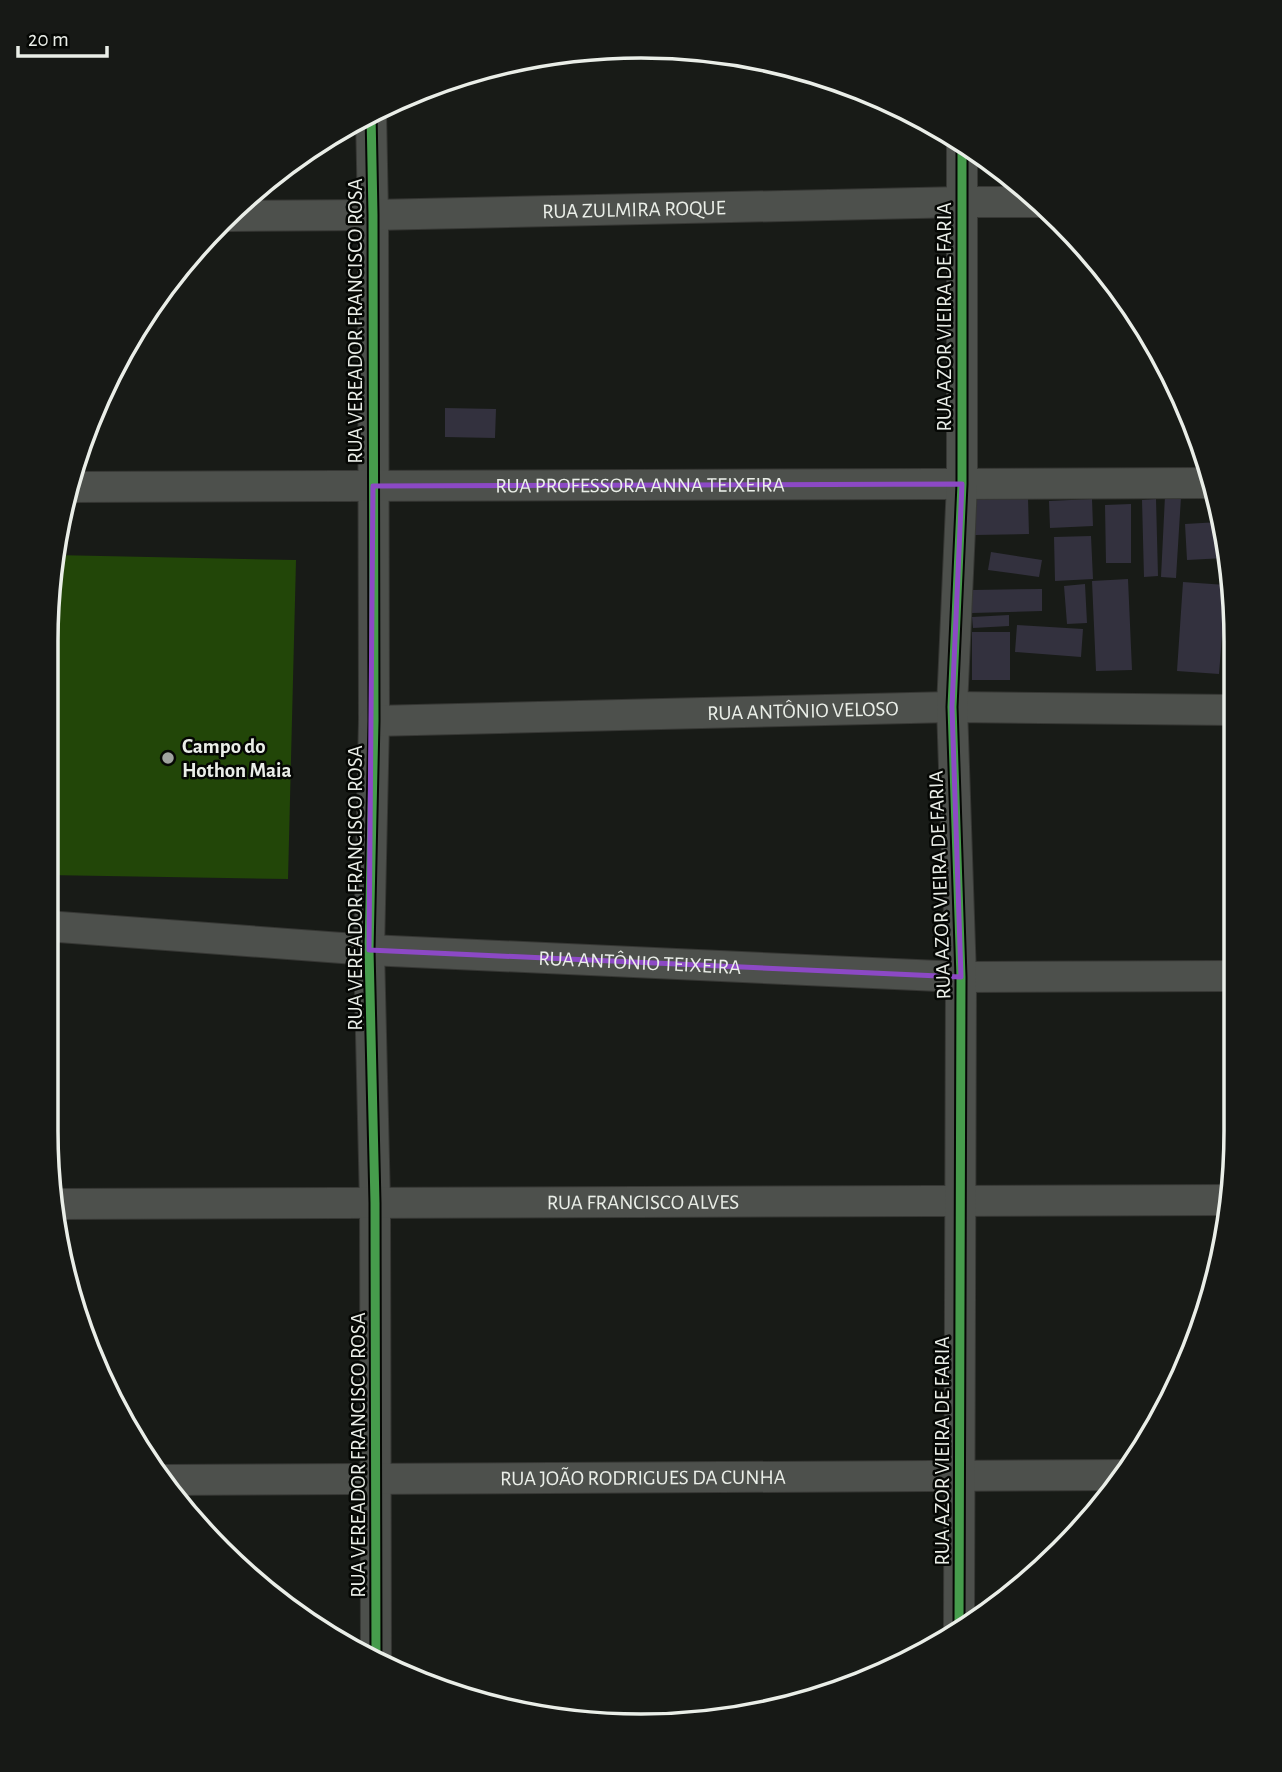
<svg xmlns="http://www.w3.org/2000/svg" width="1282" height="1772" font-family="'Alegreya Sans',sans-serif">
<style>
.green{fill:#224608}
.building{fill:#33313e}
.lines{fill:none;stroke-linecap:round;stroke-linejoin:round}
.street-casing{stroke:#363734;stroke-width:32}
.street{stroke:#4d504c;stroke-width:30}
.cycleway-casing{stroke:#050704;stroke-width:13}
.cycleway{stroke:#469c4c;stroke-width:9}
.marked{fill:none;stroke:#8c49c5;stroke-width:5;stroke-linejoin:round}
.poi-dot{fill:#a0a49f;stroke:#050704;stroke-width:2.5}
.labels{text-anchor:middle;dominant-baseline:central;stroke-width:5;stroke-linejoin:round;paint-order:stroke}
.street-label{font-size:21px;fill:#eaeee8;stroke:#050704}
.poi-label{font-size:21px;font-weight:bold;fill:#eaeee8;stroke:#050704;text-anchor:start}
.rim{fill:none;stroke:#eaeee8;stroke-width:3.5}
</style>
<rect width="100%" height="100%" fill="#181b17"/>
<path class="green" d="M54 555 296 560 288 879 46 875V641Z"/>
<path class="building" d="M445 408 496 409 495 438 445 437Z
M1165 496 1181 497 1176 578 1161 577Z
M1028 498 1029 534 975 535 974 499Z
M1092 499 1093 526 1050 528 1049 501Z
M1156 499 1158 576 1144 577 1142 500Z
M1131 504V563H1106L1105 505Z
M1219 522 1224 538 1225 558 1187 560 1185 524Z
M1091 536 1093 579 1055 581 1054 537Z
M991 552 1042 560 1039 577 988 570Z
M1128 579 1132 670 1096 671 1092 581Z
M1183 582 1226 585 1219 674 1177 671Z
M1085 584 1087 623 1067 624 1064 586Z
M1042 589V611L972 613V590Z
M1009 615V626L973 628 972 617Z
M1017 625 1083 629 1081 657 1015 652Z
M972 632H1010V680H972Z"/>
<g class="lines">
<g class="street-casing">
<g id="street">
<path d="M371 113 373 215 374 721 369 950 375 1203 376 1664"/>
<path id="s1" d="M230 216 373 215 962 202H1040"/>
<path id="s2" d="M71 487 1207 483"/>
<path id="s3" d="M374 721 952 707 1232 710"/>
<path id="s4" d="M46 926 369 950 961 977 1234 976"/>
<path id="s5" d="M55 1204 1230 1200"/>
<path id="s6" d="M162 1480 1125 1475"/>
<path d="M959 1625 961 977 952 707 962 484V143"/>
</g>
</g>
<use href="#street" class="street"/>
<g class="cycleway-casing">
<path id="cycleway" d="M371 113 373 215 374 721 369 950 375 1203 376 1664
M959 1625 961 977 952 707 962 484V143"/>
</g>
<use href="#cycleway" class="cycleway"/>
</g>
<path class="marked" d="M962 484 952 707 961 977 369 950 373 486Z"/>
<circle class="poi-dot" cx="168" cy="758" r="7"/>
<g class="labels">
<g class="street-label">
<text stroke="none"><textPath href="#s1" startOffset="404">RUA ZULMIRA ROQUE</textPath></text>
<text transform="translate(944 317) rotate(-90)">RUA AZOR VIEIRA DE FARIA</text>
<text transform="translate(355 321) rotate(-90)">RUA VEREADOR FRANCISCO ROSA</text>
<text stroke="none"><textPath href="#s2" startOffset="569">RUA PROFESSORA ANNA TEIXEIRA</textPath></text>
<text stroke="none"><textPath href="#s3" startOffset="429">RUA ANTÔNIO VELOSO</textPath></text>
<text transform="translate(940 885) rotate(-92)">RUA AZOR VIEIRA DE FARIA</text>
<text transform="translate(355 888) rotate(-90)">RUA VEREADOR FRANCISCO ROSA</text>
<text stroke="none"><textPath href="#s4" startOffset="595">RUA ANTÔNIO TEIXEIRA</textPath></text>
<text stroke="none"><textPath href="#s5" startOffset="588">RUA FRANCISCO ALVES</textPath></text>
<text transform="translate(942 1451) rotate(-90)">RUA AZOR VIEIRA DE FARIA</text>
<text transform="translate(358 1455) rotate(-90)">RUA VEREADOR FRANCISCO ROSA</text>
<text stroke="none"><textPath href="#s6" startOffset="481">RUA JOÃO RODRIGUES DA CUNHA</textPath></text>
</g>
<g class="poi-label">
<text x="182" y="746">Campo do<tspan x="182" dy="24">Hothon Maia</tspan></text>
</g>
</g>
<path d="M0 0H1282V1772H0ZM641 58H641A583 583 0 0 1 1224 641V1131A583 583 0 0 1 641 1714H641A583 583 0 0 1 58 1131V641A583 583 0 0 1 641 58Z" fill="#171916" fill-rule="evenodd"/>
<path class="rim" d="M641 58H641A583 583 0 0 1 1224 641V1131A583 583 0 0 1 641 1714H641A583 583 0 0 1 58 1131V641A583 583 0 0 1 641 58Z"/>
<path d="M18 46v10h89v-10" fill="none" stroke="#eaeee8" stroke-width="3.5"/>
<text x="28" y="46" font-size="21" fill="#eaeee8" stroke="#050704" stroke-width="5" paint-order="stroke">20 m</text>
</svg>
